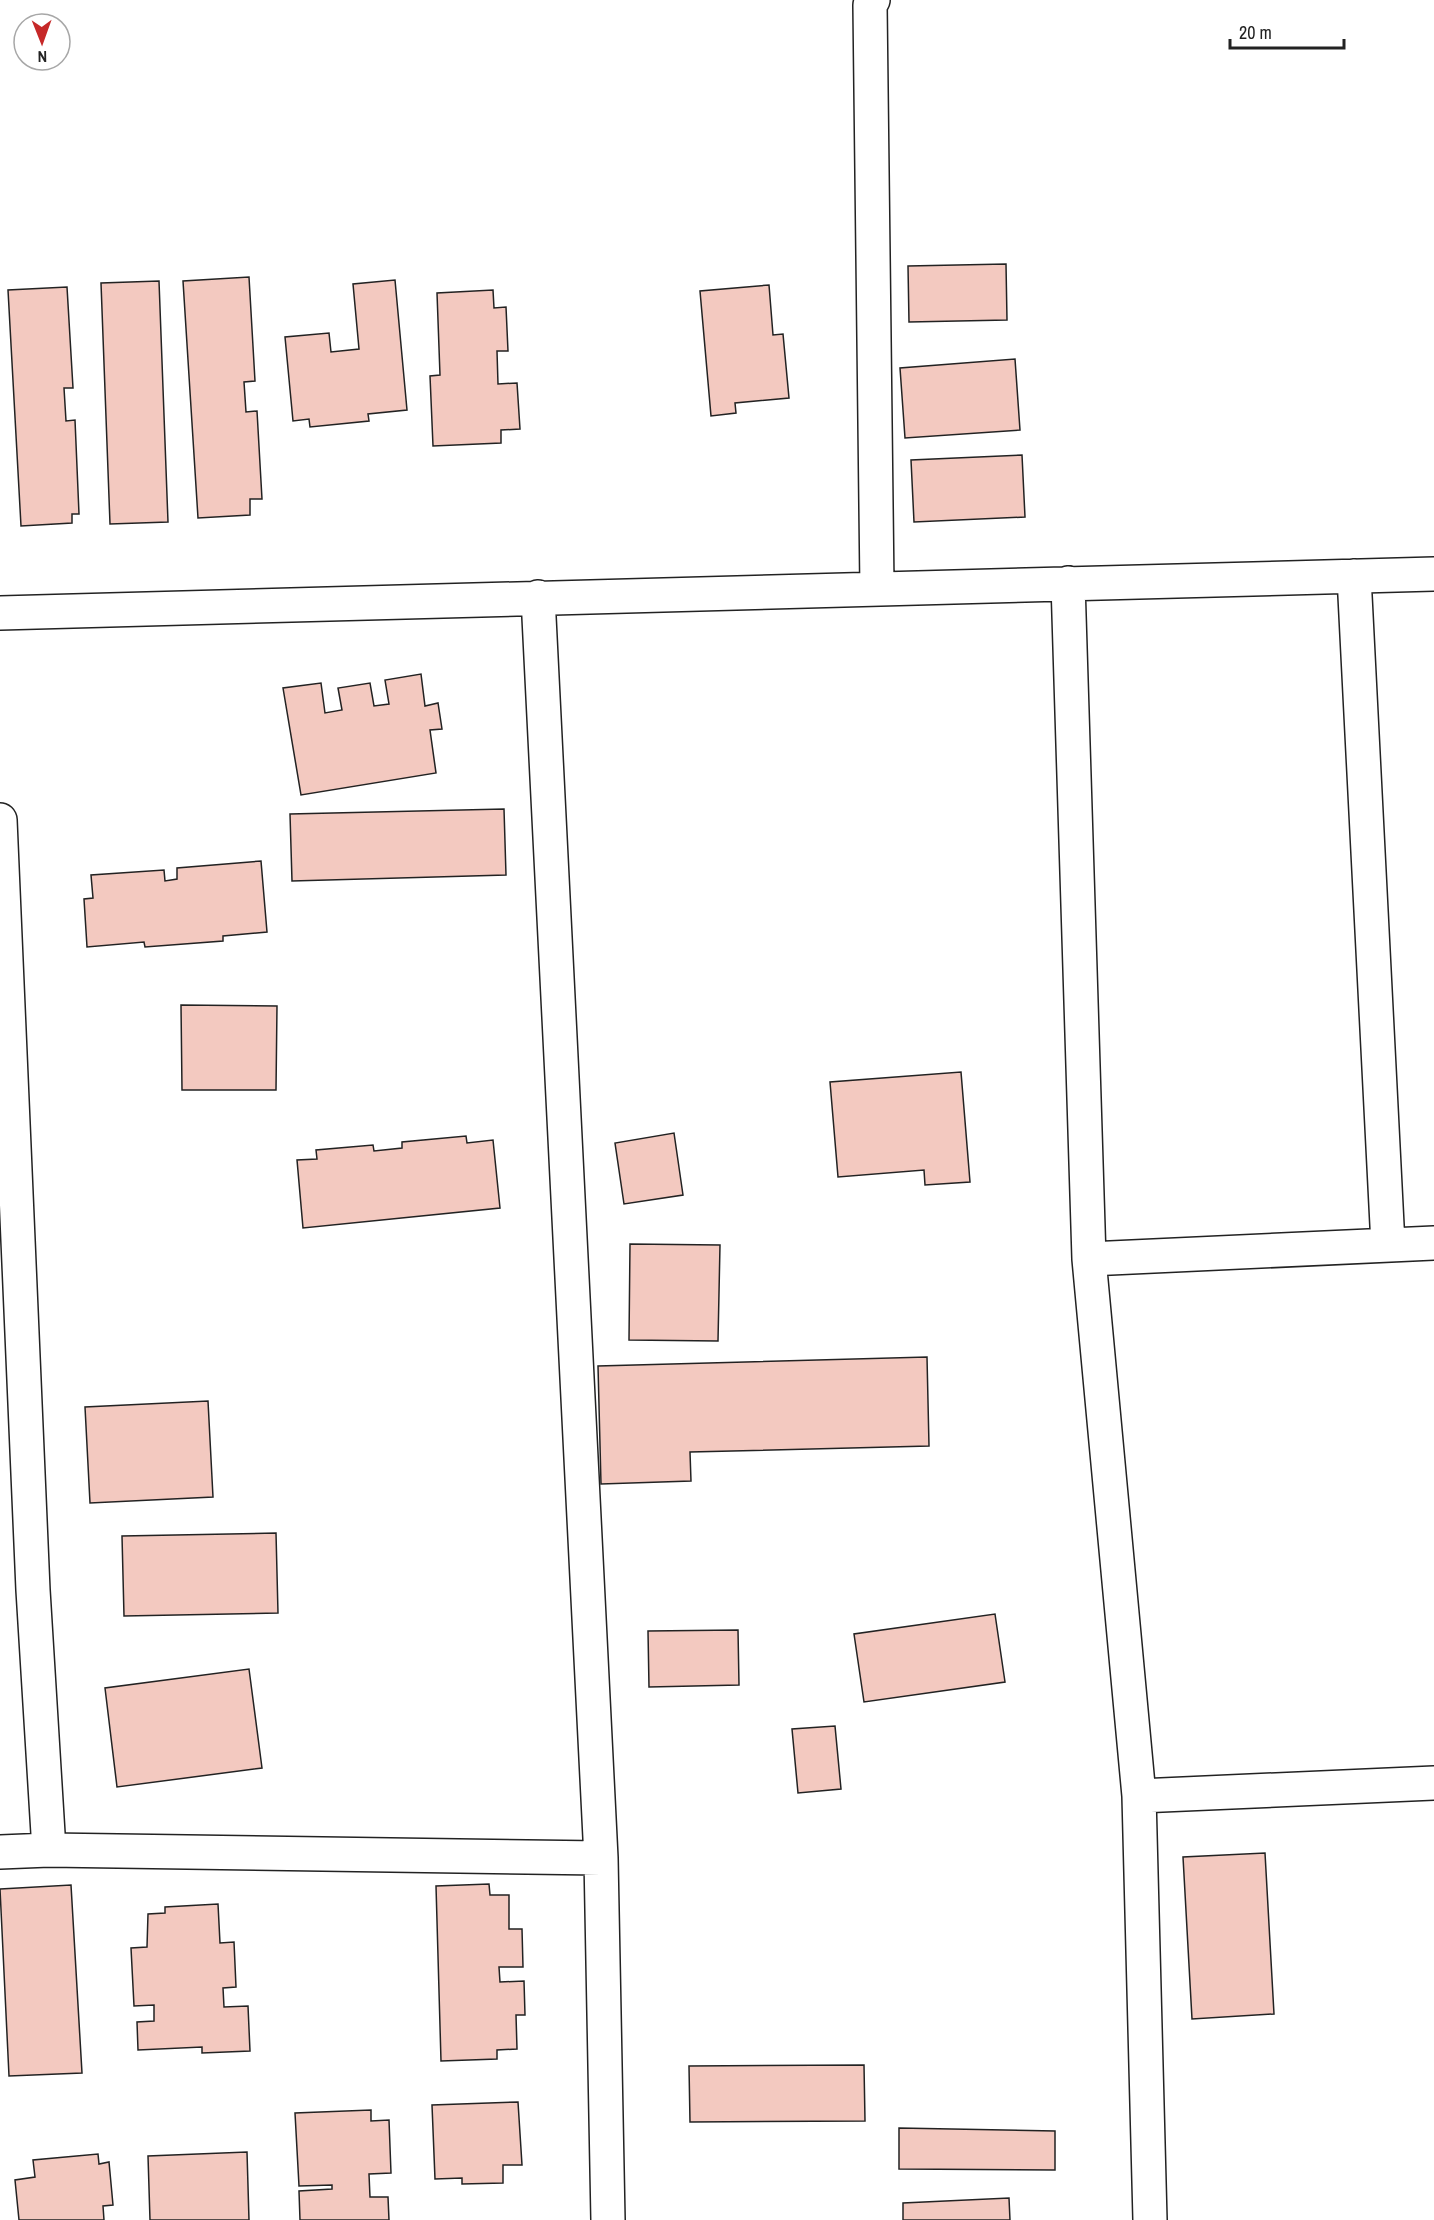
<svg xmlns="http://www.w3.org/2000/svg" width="1434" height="2220" font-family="'Archivo Narrow',sans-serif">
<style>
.building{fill:#f3c9c0;stroke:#222;stroke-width:1.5}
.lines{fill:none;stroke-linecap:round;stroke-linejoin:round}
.street-casing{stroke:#222;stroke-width:36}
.street{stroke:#fff;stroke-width:33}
</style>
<rect width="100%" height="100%" fill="#fff"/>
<path class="building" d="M1006 264 1007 320 909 322 908 266Z
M249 277 255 381 244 382 246 412 257 411 262 499H250V515L198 518 183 281Z
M395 280 407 410 368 414 369 421 310 427 309 419 293 421 285 337 329 333 331 352 359 349 353 284Z
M159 281 168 522 110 524 101 283Z
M769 285 773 335 783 334 789 398 735 403 736 413 711 416 700 291Z
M67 287 73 388H64L66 421 75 420 79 514H72V523L21 526 8 290Z
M493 290 494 308 506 307 508 351H497L498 384 517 383 520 429 501 430V443L433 446 430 376 440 375 437 293Z
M1015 359 1020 430 905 438 900 368Z
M1022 455 1025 517 914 522 911 460Z
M421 674 425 706 438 703 442 729 430 730 436 773 301 795 283 688 321 683 325 713 342 710 338 688 370 683 374 706 389 704 385 680Z
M504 809 506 875 292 881 290 814Z
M261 861 267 932 223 936V941L145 947 144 942 87 947 84 899 93 898 91 875 164 870 165 881 177 879V868Z
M181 1005 277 1006 276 1090H182Z
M961 1072 970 1182 925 1185 924 1170 838 1177 830 1082Z
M674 1133 683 1195 624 1204 615 1143Z
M466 1136 467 1143 493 1140 500 1208 303 1228 297 1160 317 1159 316 1150 373 1145 374 1151 402 1148V1142Z
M630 1244 720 1245 718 1341 629 1340Z
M927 1357 929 1446 690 1452 691 1481 601 1484 598 1366Z
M208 1401 213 1497 90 1503 85 1407Z
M276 1533 278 1613 124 1616 122 1536Z
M995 1614 1005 1682 864 1702 854 1634Z
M738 1630 739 1685 649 1687 648 1631Z
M249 1669 262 1768 117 1787 105 1688Z
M835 1726 841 1789 798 1793 792 1729Z
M1265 1853 1274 2014 1192 2019 1183 1857Z
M489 1884 490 1895H509V1929H522L523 1967H499L500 1982 524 1981 525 2015H516L517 2049 497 2050V2059L441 2061 436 1886Z
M71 1885 82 2073 9 2076 0 1889Z
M218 1904 220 1943 234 1942 236 1987 223 1988 224 2007 248 2006 250 2051 202 2053V2047L138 2050 137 2022 154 2021V2005L134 2006 131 1948 147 1947 148 1914 165 1913V1907Z
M864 2065 865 2121 690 2122 689 2066Z
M518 2102 522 2165H503V2183L462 2184V2178L435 2179 432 2105Z
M371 2110V2121L389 2120 391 2173 369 2174 370 2197H388L389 2220H300L299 2191 332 2189V2185L299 2186 295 2113Z
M899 2128 1055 2131V2170L899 2169Z
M247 2152 249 2220H150L148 2156Z
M98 2154 99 2164 109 2162 113 2205 103 2206 104 2220H19L15 2180 35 2177 33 2160Z
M1009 2198 1010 2220H903V2203Z"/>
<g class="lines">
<g class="street-casing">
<path id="street" d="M873 0 870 5 877 588
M1354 576 1388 1245
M1068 583 1089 1259 1139 1796 1150 2220
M538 597 601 1858 608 2220
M0 613 1434 574
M0 820 33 1590 49 1850
M1089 1259 1434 1243
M1139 1796 1434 1783
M0 1852 49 1850 601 1858"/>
</g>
<use href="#street" class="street"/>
</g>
<g transform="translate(42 42) rotate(179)"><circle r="28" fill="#ffffff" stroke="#a7a7a7" stroke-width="1.5"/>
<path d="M0-4.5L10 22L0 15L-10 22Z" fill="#c62828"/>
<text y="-9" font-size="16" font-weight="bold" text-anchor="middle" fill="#222222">N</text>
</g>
<path d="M1230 39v9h114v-9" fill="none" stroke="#222222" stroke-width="3"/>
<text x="1239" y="39" font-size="18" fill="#222222" stroke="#ffffff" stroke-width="4.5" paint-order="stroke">20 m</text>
</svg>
